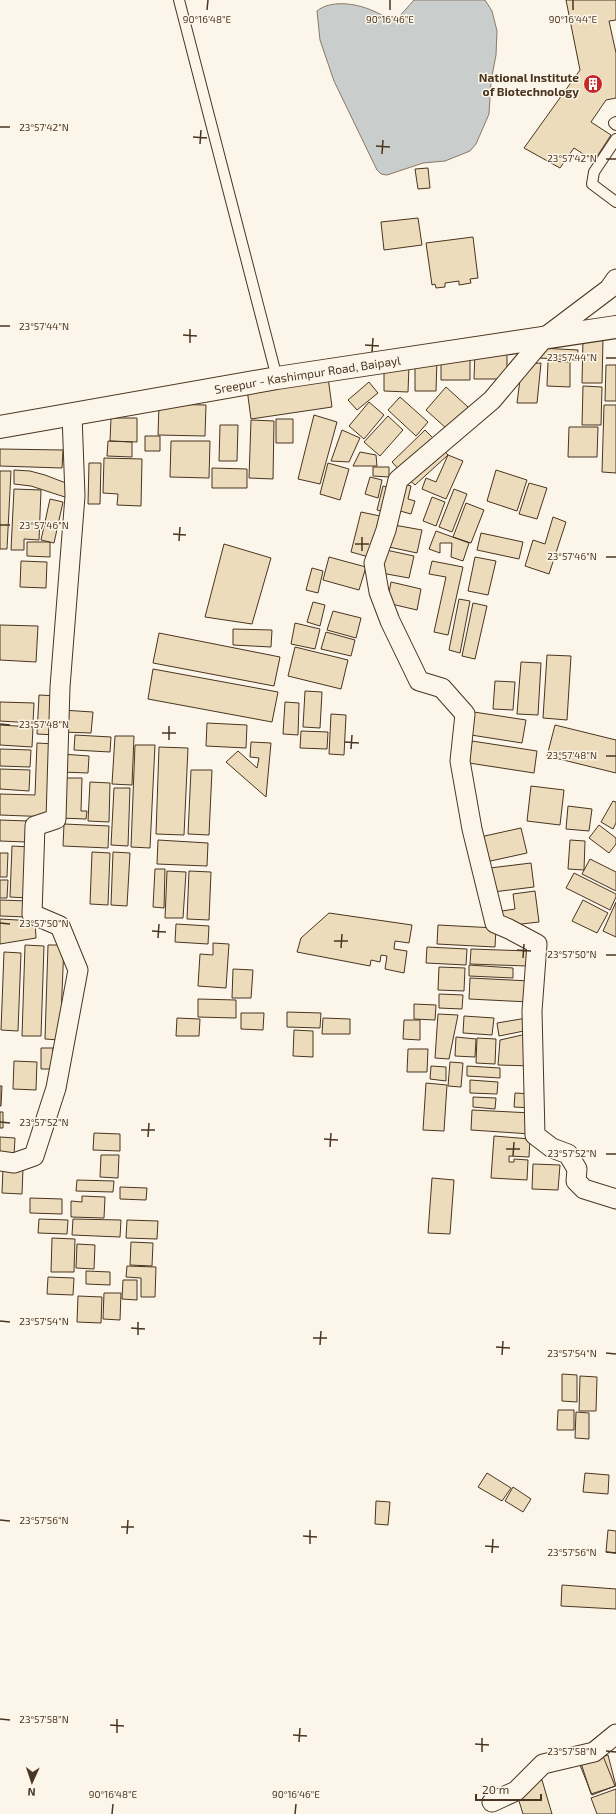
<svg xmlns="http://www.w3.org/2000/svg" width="616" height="1814" font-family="'Exo 2',sans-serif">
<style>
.water{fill:#c9cecd;stroke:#887966}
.building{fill:#ecdcbc;stroke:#4a3520}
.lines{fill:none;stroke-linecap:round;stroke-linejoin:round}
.service-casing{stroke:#4a3520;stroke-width:12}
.minor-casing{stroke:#4a3520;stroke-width:21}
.tertiary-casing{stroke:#4a3520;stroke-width:24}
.service{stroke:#fbf6e9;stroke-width:10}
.minor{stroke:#fbf6e9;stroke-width:19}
.tertiary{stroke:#fbf6e9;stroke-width:22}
.ticks{fill:none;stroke:#4a3520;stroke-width:1.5}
.labels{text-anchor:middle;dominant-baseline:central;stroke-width:3;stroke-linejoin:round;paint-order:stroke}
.poi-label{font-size:12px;font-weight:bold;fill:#4a3520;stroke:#fbf6e9;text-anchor:end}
.street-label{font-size:12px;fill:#4a3520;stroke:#fbf6e9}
.ticks-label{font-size:10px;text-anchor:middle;fill:#4a3520;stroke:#fbf6e9;stroke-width:3;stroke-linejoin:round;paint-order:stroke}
</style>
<rect width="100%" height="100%" fill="#fbf6e9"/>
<path class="water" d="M414 0H485L492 11 497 31 496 55 491 81 489 114 476 144 470 151 445 161 423 163 387 175 381 174 377 170 334 81 320 40 317 11C330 0 355 3 371 10 379 13 384 17 392 19L398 18Z"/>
<path class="building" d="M566 0H616V20L609 21 616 53V98L606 100 591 122 611 135 594 161 574 148 560 168 524 148 580 70Z
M428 168 430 188 418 189 415 169Z
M418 218 422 245 384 250 381 222Z
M473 237 478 278 470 279 471 283 459 285V281L445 283V287L436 288 435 284 432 285 426 243Z
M583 338 603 339 602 383H582Z
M540 348 578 350 577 360 539 358Z
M475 351 507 352V379H474Z
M441 357H470V380H441Z
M415 359H437L436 391H415Z
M548 361 570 362V387L547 386Z
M541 363 537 403H517L522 364Z
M606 365H616V401H605Z
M384 366H409L408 392 384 391Z
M328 377 332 407 251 419 247 389Z
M369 382 378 393 357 410 348 400Z
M583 386 602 387 601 425H582Z
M446 387 468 407 447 429 426 410Z
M400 397 428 422 416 436 388 410Z
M369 402 384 415 364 439 349 426Z
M159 404 206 405 205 436 158 435Z
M604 405H616V473L602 472Z
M314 415 337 422 320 484 298 479Z
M388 416 403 430 380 456 364 442Z
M111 418H137V442L110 441Z
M276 419H293V443H276Z
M251 420 274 421 273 479 249 478Z
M220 425H238L237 461H219Z
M569 427H598L597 457H568Z
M342 430 360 438 349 462 331 461Z
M425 430 436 441 403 474 392 462Z
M145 436H160V451H145Z
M108 441 132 442V457L107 456Z
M171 441H210L209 478 170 477Z
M441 447 448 455 415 485 407 478Z
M0 449 63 450 62 468 0 466Z
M360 452 376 455 377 466H353Z
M448 455 463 461 446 499 422 489 426 478 436 482Z
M104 458 142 459 141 506 117 505 118 494 103 493Z
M89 463H101L100 504H88Z
M328 463 349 469 340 500 320 494Z
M373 467H389V477L373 476Z
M212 468 247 469V488H212Z
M14 470 30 471 45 475 71 485 68 498 31 486 14 484Z
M496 470 527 480 517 511 487 501Z
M0 471H11L7 549H0Z
M370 477 382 480 378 498 365 494Z
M400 483 411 486 408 499 415 501 411 514 393 509Z
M529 483 547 488 537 519 519 514Z
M383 486 394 489 387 513 377 510Z
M14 489 41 490 39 540 24 539V550H11Z
M454 489 467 494 452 532 439 527Z
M432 497 445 502 436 526 423 521Z
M50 499 63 502 54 543 41 540Z
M466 503 484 510 471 543 453 537Z
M361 512 380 516 369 557 351 552Z
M553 517 566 522 549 574 525 566 533 540 545 544Z
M394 525 422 530 417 553 389 547Z
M436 531 469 543 463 561 451 557 452 543H440V553L429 549Z
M481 533 523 542 519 559 477 550Z
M27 542H50V557L27 556Z
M224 544 271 558 252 624 205 617Z
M386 550 414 556 409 578 381 573Z
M329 557 366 567 359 590 323 580Z
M475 557 496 561 488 595 468 591Z
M21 561 47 562 46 588 20 587Z
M432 561 463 567 448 635 434 632 446 577 429 574Z
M312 568 323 571 318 593 306 590Z
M391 582 421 589 417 610 387 603Z
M459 599 470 601 460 653 449 650Z
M313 602 325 605 320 626 307 622Z
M473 603 487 606 475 659 462 656Z
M333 611 361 618 356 638 327 630Z
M295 623 320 629 315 649 291 644Z
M0 625 38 626 36 662 0 660Z
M233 629 272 630 271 647 233 645Z
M326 632 355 640 351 656 321 649Z
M159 633 280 657 274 686 153 663Z
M295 647 348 660 341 689 288 676Z
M547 655 571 656 567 720 543 718Z
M521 662 541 663 538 715 517 714Z
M153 669 278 692 272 722 148 699Z
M495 681 515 682 513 710 493 709Z
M305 691 322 692 320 728 303 727Z
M39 695 57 696 56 735 37 734Z
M0 702 34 703 33 723 0 721Z
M285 702 299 703 298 735 283 734Z
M62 710 93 712 91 733 61 732Z
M474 712 526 720 522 743 471 735Z
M331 714 346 715 344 755 329 754Z
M207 723 247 725 246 748 206 746Z
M0 725 33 727 32 747 0 745Z
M555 725 616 740V773L547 756Z
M301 731 328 732 327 749 300 748Z
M75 735 111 737 110 752 74 750Z
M115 736H134L132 785 112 784Z
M472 741 537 751 534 773 469 763Z
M251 742 271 743 266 797 226 762 238 751 257 768 259 758 250 757Z
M37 743 55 744 52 817 0 815V794L35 795Z
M135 745H155L150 848 131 847Z
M159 747 188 748 184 835 156 834Z
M0 749 31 750 30 767 0 766Z
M62 754 89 756 88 773 61 772Z
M0 769 30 770 29 791 0 789Z
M191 770H212L209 835 188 834Z
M61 778H82L81 811H87L86 819 59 818Z
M90 782 110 783 109 822 88 821Z
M531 786 564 790 560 825 527 821Z
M114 788H130L128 846 111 845Z
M613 801 616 802V823L613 829 601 822Z
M568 806 592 809 589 831 566 829Z
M0 820 28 821 27 842 0 841Z
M64 824 109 826 108 848 63 846Z
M599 825 616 838V844L609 853 589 838Z
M521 828 527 853 486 862 480 837Z
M158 840 208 843 207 866 157 864Z
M570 840 585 841 584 870 568 869Z
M12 846 30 847 28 898 10 897Z
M92 852 110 853 108 905 90 904Z
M113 852 130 853 127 906 111 905Z
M0 853H8L7 877H0Z
M590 859 616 872V891L582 874Z
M531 863 534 887 493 892 490 868Z
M155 869H165L164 908 153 907Z
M167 871 186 872 183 918H165Z
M189 871 211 872 209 920 187 919Z
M574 873 616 894V897L610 910 566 888Z
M0 880H8L7 898H0Z
M535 891 539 922 504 926 502 911 515 909 513 894Z
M0 900 28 901V917L0 916Z
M583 900 608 913 597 933 572 921Z
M616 902V937L603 931Z
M329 913 412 925 409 943 395 941 394 949 407 951 404 973 385 969 387 956 381 955 380 962 371 960 370 966 297 952 301 938Z
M0 919 35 921 36 938 0 944Z
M176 924 209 926 208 944 175 942Z
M438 925 496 928 495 947 437 944Z
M213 943 229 944 226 988 198 986 200 954 213 955Z
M25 945 44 946 41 1036H22Z
M48 945H64L60 1040 45 1039Z
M427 947 467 949 466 965 426 963Z
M471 949 528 951 527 966 470 964Z
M4 952 21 953 18 1031 1 1030Z
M469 965 513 968V978L469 976Z
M439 967 465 968 464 991 438 990Z
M233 969 253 970 251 998H232Z
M470 978 530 981 529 1002 469 999Z
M439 994 463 995 462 1009 439 1008Z
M198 999 236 1000V1018L198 1017Z
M414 1004 436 1005 435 1020 414 1019Z
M287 1012 321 1013 320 1028 287 1027Z
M241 1013H264L263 1030 241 1029Z
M438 1014 458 1015 449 1059 435 1058Z
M464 1016 494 1018 492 1035 463 1033Z
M177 1018 200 1019 199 1036H176Z
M323 1018 350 1019V1034H322Z
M527 1018 529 1030 499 1036 497 1023Z
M404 1020H420V1040L403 1039Z
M294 1030 313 1031V1057L293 1056Z
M531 1033 532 1066 498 1065 500 1040Z
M456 1037 476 1039 475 1057 455 1056Z
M477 1038 496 1039 495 1064 476 1063Z
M41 1048H53V1069H41Z
M408 1049H428L427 1072H407Z
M14 1061 37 1062 36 1090 13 1089Z
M450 1062 463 1063 461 1087 448 1086Z
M431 1066 446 1067V1081L430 1079Z
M467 1066 500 1068V1078L467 1076Z
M470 1080 498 1082 497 1094 470 1093Z
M426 1083 447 1085 444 1131 423 1130Z
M0 1086H2L1 1106H0Z
M515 1093 533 1094V1108L514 1107Z
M473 1097 496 1098 495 1109 473 1107Z
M472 1110 532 1113 531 1134 471 1130Z
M0 1112H3V1128H0Z
M94 1133 120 1134V1151L93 1150Z
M494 1136 530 1139 529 1157 509 1156V1162H514V1159L528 1160 527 1180 491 1178Z
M0 1137 15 1138 14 1156H0Z
M101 1155H119L118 1178 100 1177Z
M533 1164 560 1165 558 1190 532 1189Z
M3 1167 23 1168 22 1194 2 1193Z
M432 1178 454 1180 450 1234 428 1233Z
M77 1180 114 1181 113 1192 76 1191Z
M120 1187 147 1188 146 1200 120 1199Z
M82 1196 105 1197 104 1218 71 1217V1201L82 1202Z
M30 1198 62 1199V1214L30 1213Z
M39 1219 68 1220 67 1234 38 1233Z
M73 1219 121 1220 120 1237 72 1235Z
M127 1220 158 1221 157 1239 126 1238Z
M52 1238 75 1239 74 1272H51Z
M131 1242 153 1243 152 1266 130 1265Z
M77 1244 95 1245 94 1269 76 1268Z
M127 1266 156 1267 155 1297H141V1278L126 1277Z
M86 1271 110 1272V1285L86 1284Z
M48 1277 74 1278 73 1295 47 1294Z
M123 1280H137V1300L122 1299Z
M104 1293H121L120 1320 103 1319Z
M78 1296 102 1297 101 1323 77 1322Z
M562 1374 577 1375V1402L562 1401Z
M580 1376 597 1377 596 1411H579Z
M558 1410H574V1430H557Z
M576 1412 589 1413V1439L575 1438Z
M487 1473 511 1488 502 1501 478 1487Z
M585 1473 609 1475 608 1494 583 1492Z
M513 1487 531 1499 523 1512 505 1501Z
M376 1501 390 1502 388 1525 375 1524Z
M608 1530 616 1531V1553L606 1552Z
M562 1585 616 1589V1609L561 1606Z
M601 1751 615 1786 592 1795 578 1760Z
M608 1755 616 1786 591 1794 581 1763Z
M542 1780 552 1814H523L515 1788Z
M616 1789V1814H597L591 1798Z"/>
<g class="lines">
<g class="service-casing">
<path id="service" d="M179 0 277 378
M616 122 614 123 616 125
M616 139 594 172 592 184 616 202"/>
</g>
<g class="minor-casing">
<path id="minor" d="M616 279 609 289 544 338 492 400 398 480 386 530 374 563 379 592 390 621 419 681 442 688 465 714 460 761 472 829 495 923 509 929 537 944 532 1011 535 1135 552 1148 568 1154 577 1169 576 1181 584 1189 616 1199
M0 1161 14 1163 34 1156 56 1088 78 970 60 926 32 914 35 826 56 819 60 687 75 496 72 415
M492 1802 516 1791 543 1764 594 1752 616 1734"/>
</g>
<g class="tertiary-casing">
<g id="tertiary">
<path id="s1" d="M0 427 277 378 616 327"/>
</g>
</g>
<use href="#service" class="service"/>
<use href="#minor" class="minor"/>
<use href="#tertiary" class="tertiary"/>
</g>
<path class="ticks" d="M207 10 208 0M390 10V0M573 10V0M0 127H10M193 137 207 138M200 144 201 130M376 146 390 147M382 154 383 140M606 159H616M0 326H10M183 335 197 336M190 343V329M365 345 379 346M372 352 373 338M606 358H616M0 525H10M173 534 186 535M179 541 180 527M355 544H369M362 551V537M606 557H616M0 724 10 725M162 733H176M169 740V726M345 742 359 743M351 749 352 735M606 756H616M0 923 10 924M152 931 166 932M158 938 159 924M334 941H348M341 948 342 934M517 950 531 951M606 955H616M523 958 524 944M0 1122 10 1123M141 1130H155M148 1137 149 1123M324 1139 338 1140M330 1147 331 1133M506 1149H520M606 1154H616M513 1156 514 1142M0 1321 10 1322M131 1328 145 1329M138 1335V1322M313 1338H327M320 1345 321 1331M496 1347 510 1348M606 1353 616 1354M502 1355 503 1341M0 1520 10 1521M121 1527H134M127 1534 128 1520M303 1536 317 1537M310 1544V1530M485 1546 499 1547M606 1552 616 1553M492 1553 493 1539M0 1719 10 1720M110 1725 124 1726M117 1733V1719M293 1735 307 1736M299 1742 300 1728M475 1744 489 1745M606 1751 616 1752M482 1752V1738M112 1814 113 1804M295 1814 296 1804"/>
<defs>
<g id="building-disc" transform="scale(1)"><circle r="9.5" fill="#c62828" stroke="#fbf6e9"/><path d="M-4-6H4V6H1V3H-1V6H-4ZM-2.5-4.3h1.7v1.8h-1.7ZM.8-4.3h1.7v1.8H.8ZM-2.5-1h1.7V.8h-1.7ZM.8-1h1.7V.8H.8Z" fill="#fff"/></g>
</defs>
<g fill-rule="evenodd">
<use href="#building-disc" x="593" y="84"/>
</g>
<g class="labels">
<g class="poi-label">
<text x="579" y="77">National Institute<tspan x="579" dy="14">of Biotechnology</tspan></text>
</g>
<g class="street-label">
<text stroke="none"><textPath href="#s1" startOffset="312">Sreepur - Kashimpur Road, Baipayl</textPath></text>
</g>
</g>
<g class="ticks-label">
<text x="207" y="23">90°16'48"E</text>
<text x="390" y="23">90°16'46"E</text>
<text x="573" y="23">90°16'44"E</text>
<text x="44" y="131">23°57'42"N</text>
<text x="572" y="162">23°57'42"N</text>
<text x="44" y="330">23°57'44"N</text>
<text x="572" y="361">23°57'44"N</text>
<text x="44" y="529">23°57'46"N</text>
<text x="572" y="560">23°57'46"N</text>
<text x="44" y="728">23°57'48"N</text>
<text x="572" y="759">23°57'48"N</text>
<text x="44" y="927">23°57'50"N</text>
<text x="572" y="958">23°57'50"N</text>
<text x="44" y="1126">23°57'52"N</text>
<text x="572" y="1157">23°57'52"N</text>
<text x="44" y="1325">23°57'54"N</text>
<text x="572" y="1357">23°57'54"N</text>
<text x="44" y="1524">23°57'56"N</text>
<text x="572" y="1556">23°57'56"N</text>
<text x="44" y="1723">23°57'58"N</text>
<text x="572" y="1755">23°57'58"N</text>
<text x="113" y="1798">90°16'48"E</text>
<text x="296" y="1798">90°16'46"E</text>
</g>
<g transform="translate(32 1782) rotate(183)" stroke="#fbf6e9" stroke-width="3" paint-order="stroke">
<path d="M0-3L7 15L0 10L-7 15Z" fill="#4a3520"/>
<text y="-6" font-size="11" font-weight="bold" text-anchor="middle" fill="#4a3520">N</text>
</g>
<path d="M476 1794v6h65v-6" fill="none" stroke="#4a3520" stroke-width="2"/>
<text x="482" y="1794" font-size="12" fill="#4a3520" stroke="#fbf6e9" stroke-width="3" paint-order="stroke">20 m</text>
</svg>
